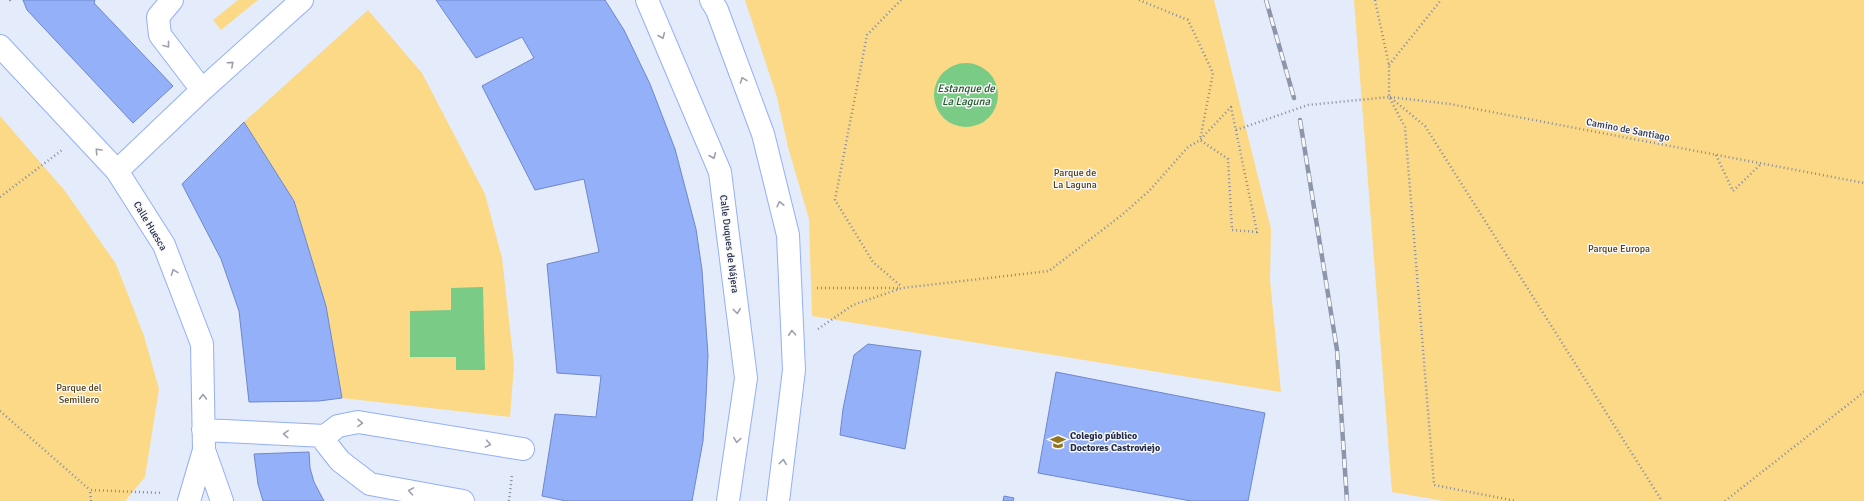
<svg xmlns="http://www.w3.org/2000/svg" width="1864" height="501" font-family="Signika,sans-serif">
<style>
.green{fill:#fbd987}
.water{fill:#79cb85}
.building{fill:#94b0f9;stroke:#6d87cd}
.lines{fill:none;stroke-linecap:round;stroke-linejoin:round}
.minor-casing{stroke:#93aff8;stroke-width:24}
.major-casing{stroke:#93aff8;stroke-width:24}
.path{stroke:#838ba1;stroke-width:2.5;stroke-dasharray:1 3;stroke-linecap:butt}
.minor{stroke:#fff;stroke-width:22}
.major{stroke:#fff;stroke-width:22}
.rail-casing{stroke:#8d95ab;stroke-width:4.5}
.rail{stroke:#f8f8f8;stroke-width:3;stroke-dasharray:9;stroke-linecap:butt}
.path-bridge{stroke:#838ba1;stroke-width:2.5;stroke-dasharray:1 3;stroke-linecap:butt}
.oneway{stroke:#9ca0ae}
.labels{text-anchor:middle;dominant-baseline:central;stroke-width:3;stroke-linejoin:round;paint-order:stroke}
.street-label{font-size:10px;fill:#232d4a;stroke:#f8f8f8}
.park-label{font-size:10px;fill:#524117;stroke:#f8f8f8}
.poi-label{font-size:10px;font-weight:bold;fill:#232d4a;stroke:#f8f8f8;text-anchor:start}
.water-label{font-size:11px;font-style:italic;fill:#1f582b;stroke:#f8f8f8}
</style>
<rect width="100%" height="100%" fill="#e4ebfa"/>
<path class="green" d="M238 0H258L221 30 213 20Z
M745 0H1214L1271 229 1270 280 1281 392 812 316 809 219 788 147 777 97Z
M1354 0H1864V501H1444L1392 492Z
M368 10 422 73 485 194 502 258 514 365 510 417 342 398 326 306 294 201 244 122Z
M0 116 65 191 116 264 144 336 159 389 145 477 125 501H0Z"/>
<path class="water" d="M934 95a32 32 0 1 1 64 0a32 32 0 1 1-64 0Z
M483 287 485 370H456V357H410V311L451 310V288Z"/>
<path class="building" d="M95 0 94 3 173 86 133 123 27 10 23 0Z
M436 0H605L624 30 650 84 675 149 696 229 702 270 708 355 706 398 703 441 692 501H566L542 496 555 414 596 417 601 376 557 373 547 264 599 252 584 179 535 190 482 86 534 58 522 37 476 58Z
M244 122 294 201 326 306 342 398 319 401 249 402 239 311 221 259 182 184Z
M868 344 921 351 905 449 840 435 843 409 854 355Z
M1056 372 1265 413 1248 501H1191L1038 473Z
M309 452 310 468 314 482 324 501H263L258 484 254 454Z
M1004 496 1014 498 1013 501H1003Z"/>
<g class="lines">
<g class="minor-casing">
<path id="minor" d="M172 0 158 17 160 35 202 90
M0 46 117 171 164 245 202 344 204 450 222 501
M117 171 202 90 302 0
M203 430 325 436 338 426 358 422 523 449
M325 436V442L340 461 370 484 463 501
M189 501 204 450"/>
</g>
<g class="major-casing">
<path id="major" d="M647 0 720 172 746 378 728 501
M711 0 717 10 763 134 788 235 794 370 778 501"/>
</g>
<path class="path" d="M10 0 11 2
M901 0 867 35 835 200 873 262 902 287
M1139 0 1188 20 1213 73 1200 140
M1375 0 1389 65V97L1405 127 1434 485 1516 501
M1389 65 1441 0
M1390 97 1450 104 1864 183
M1391 98 1425 126 1662 501
M1716 155 1733 191 1761 164
M0 197 62 150
M817 288H900
M818 329 853 305 902 288 1049 271 1123 214 1150 190 1188 147 1200 140 1231 107 1257 232 1232 230 1228 159 1200 140
M0 411 90 490
M91 501 90 490 163 493
M509 501 512 475
M1725 501 1864 392"/>
<use href="#minor" class="minor"/>
<use href="#major" class="major"/>
<g class="rail-casing">
<path id="rail" d="M1266 0 1294 98
M1300 120 1337 350 1347 501"/>
</g>
<use href="#rail" class="rail"/>
<path class="path-bridge" d="M1236 130 1308 105 1389 97"/>
</g>
<defs><path id="oneway-chevron" d="M-2-3.5L2.5 0L-2 3.5" fill="none" stroke-width="1.6" stroke-linecap="round" stroke-linejoin="round"/></defs>
<g class="oneway">
<use href="#oneway-chevron" transform="translate(662 36) rotate(67)"/>
<use href="#oneway-chevron" transform="translate(167 45) rotate(52)"/>
<use href="#oneway-chevron" transform="translate(231 64) rotate(-42)"/>
<use href="#oneway-chevron" transform="translate(743 80) rotate(-110)"/>
<use href="#oneway-chevron" transform="translate(98 151) rotate(-133)"/>
<use href="#oneway-chevron" transform="translate(713 156) rotate(67)"/>
<use href="#oneway-chevron" transform="translate(780 204) rotate(-103)"/>
<use href="#oneway-chevron" transform="translate(174 272) rotate(-111)"/>
<use href="#oneway-chevron" transform="translate(737 311) rotate(83)"/>
<use href="#oneway-chevron" transform="translate(792 333) rotate(-93)"/>
<use href="#oneway-chevron" transform="translate(203 397) rotate(-90)"/>
<use href="#oneway-chevron" transform="translate(360 423) rotate(1)"/>
<use href="#oneway-chevron" transform="translate(286 434) rotate(-177)"/>
<use href="#oneway-chevron" transform="translate(737 440) rotate(98)"/>
<use href="#oneway-chevron" transform="translate(488 444) rotate(10)"/>
<use href="#oneway-chevron" transform="translate(783 462) rotate(-83)"/>
<use href="#oneway-chevron" transform="translate(411 491) rotate(-170)"/>
</g>
<defs>
<g id="school-bare" transform="scale(1.2)"><path d="M0-5L7-2L0 1L-7-2ZM-4 1L0 2.5L4 1V4Q0 6-4 4Z" fill="#94751c" stroke="#f8f8f8" stroke-width="2.5" paint-order="stroke"/></g>
</defs>
<g fill-rule="evenodd">
<use href="#school-bare" x="1058" y="442"/>
</g>
<g class="labels">
<g class="street-label">
<text transform="translate(1628 130) rotate(11)">Camino de Santiago</text>
<text transform="translate(150 226) rotate(59)">Calle Huesca</text>
<text transform="translate(729 244) rotate(83)">Calle Duques de Nájera</text>
</g>
<g class="park-label">
<text x="1075" y="173">Parque de<tspan x="1075" dy="12">La Laguna</tspan></text>
<text x="1619" y="249">Parque Europa</text>
<text x="79" y="388">Parque del<tspan x="79" dy="12">Semillero</tspan></text>
</g>
<g class="poi-label">
<text x="1070" y="436">Colegio público<tspan x="1070" dy="12">Doctores Castroviejo</tspan></text>
</g>
<g class="water-label">
<text x="966" y="88">Estanque de<tspan x="966" dy="13">La Laguna</tspan></text>
</g>
</g>
</svg>
